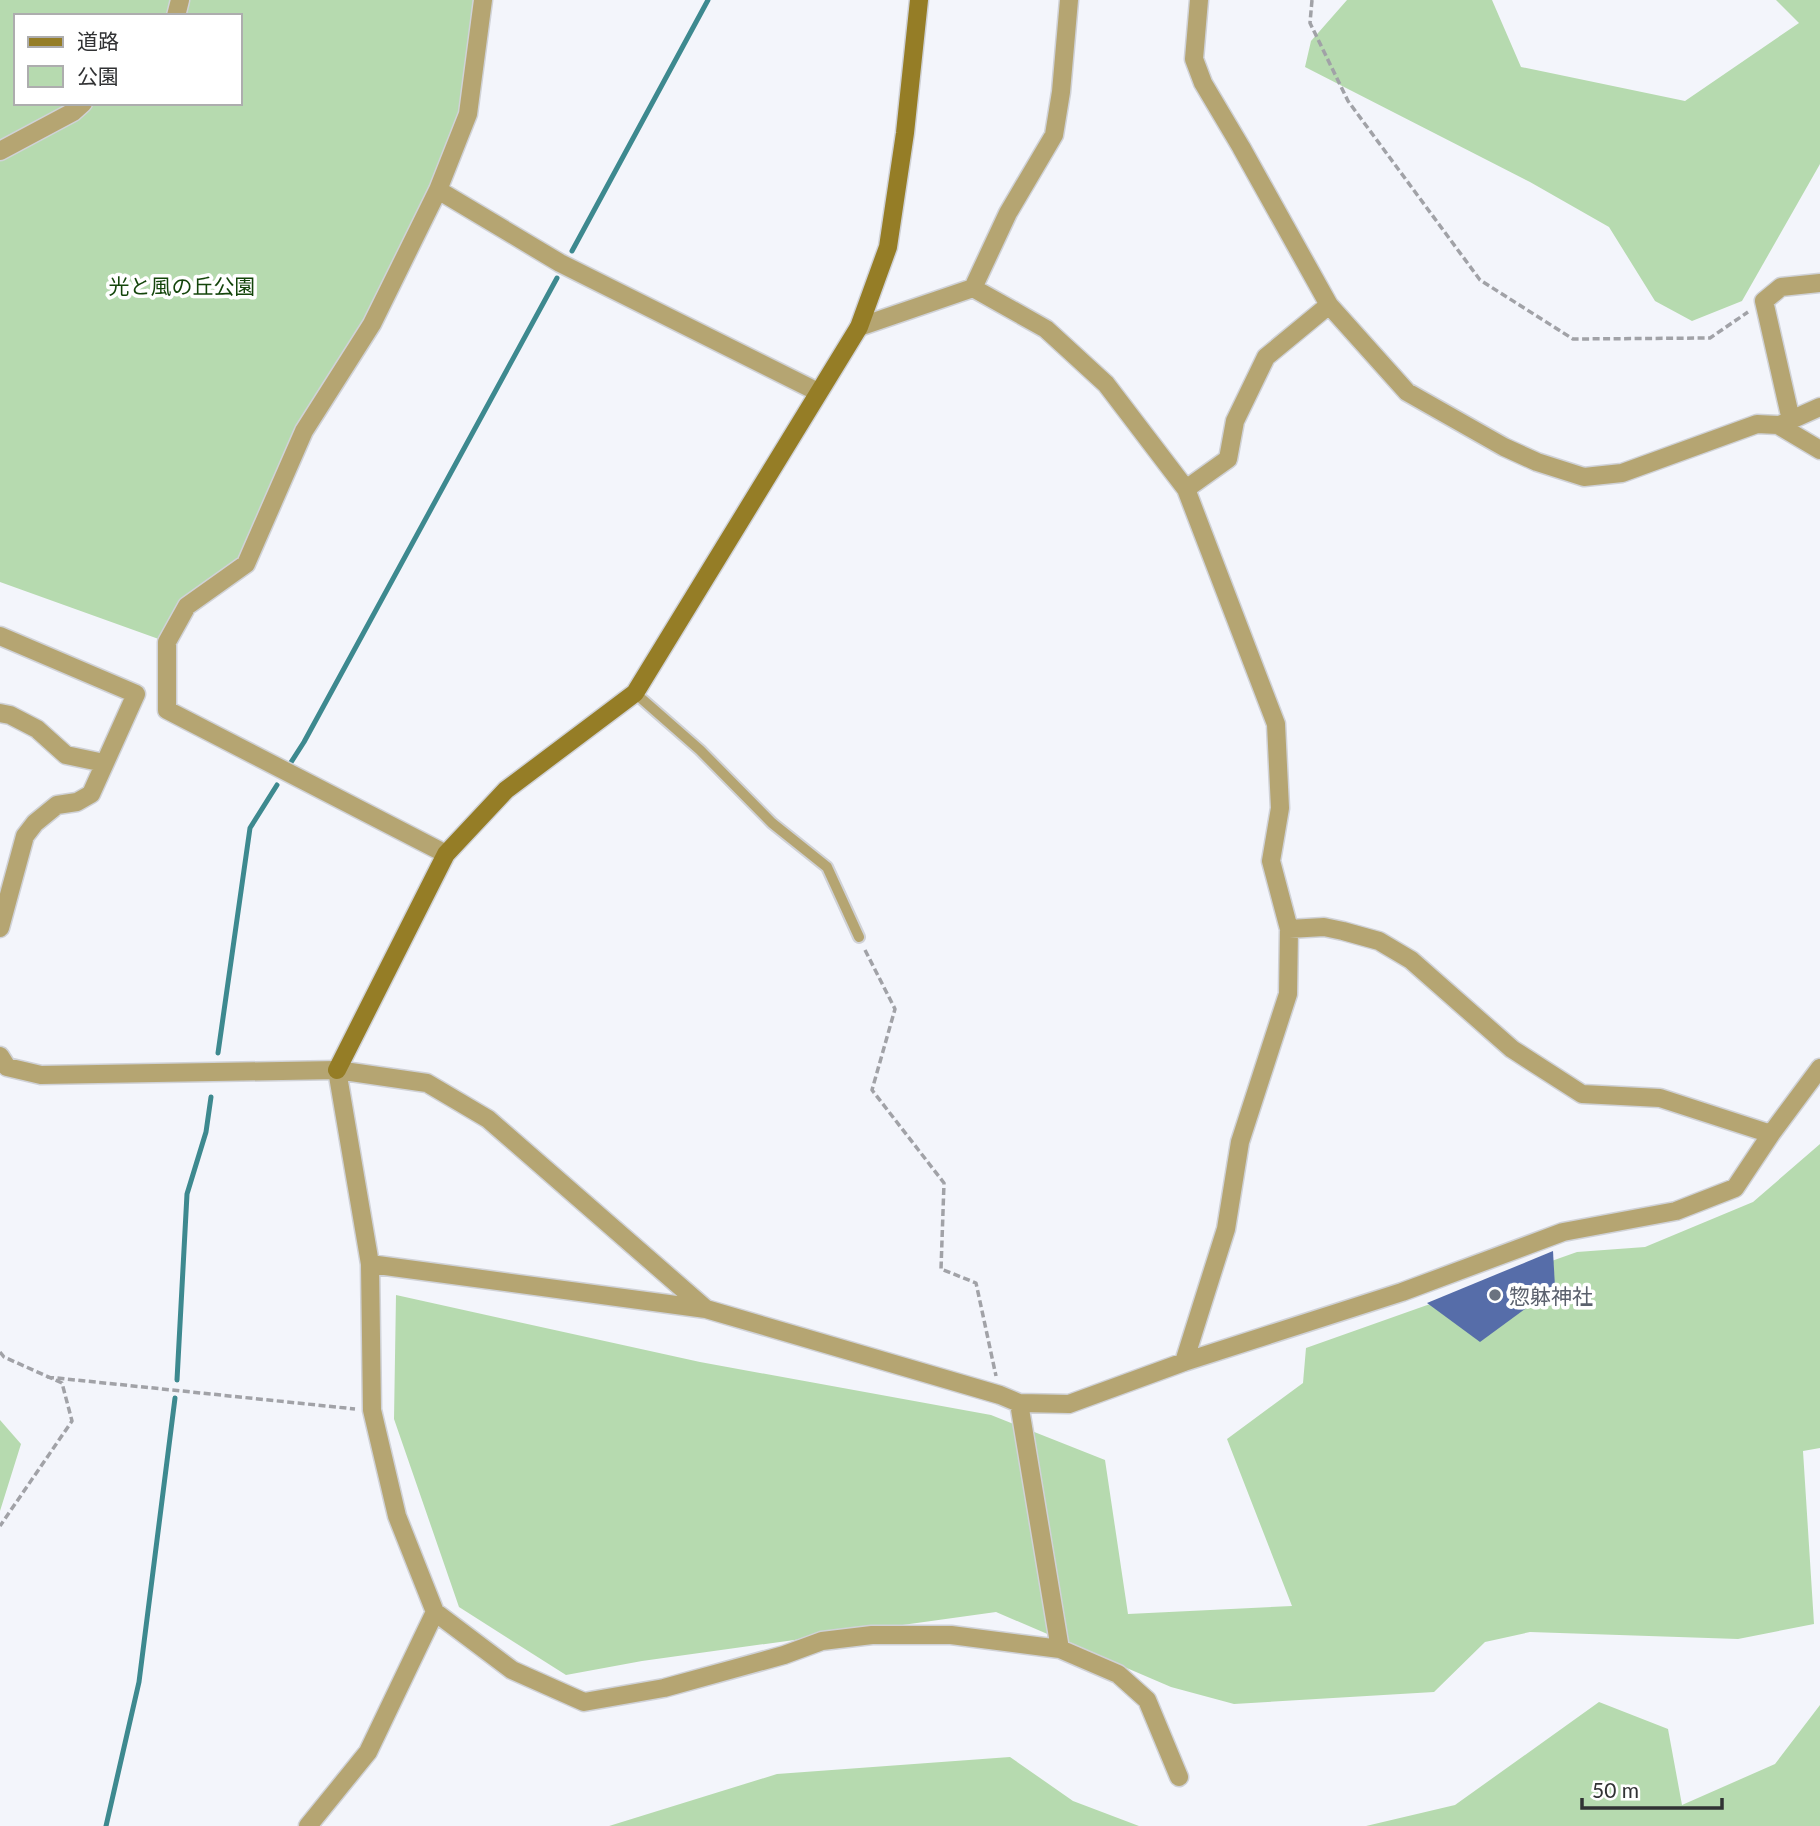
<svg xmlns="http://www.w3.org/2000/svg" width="1820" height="1826" font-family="Lato,'Noto Sans JP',sans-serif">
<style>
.green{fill:#b6daaf;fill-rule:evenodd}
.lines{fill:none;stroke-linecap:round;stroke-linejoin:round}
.stream{stroke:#3d898f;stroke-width:5}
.building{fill:#566da9}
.lane-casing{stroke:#d0d2d7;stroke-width:14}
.street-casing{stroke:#d0d2d7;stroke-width:21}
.secondary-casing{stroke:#d0d2d7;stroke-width:21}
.path{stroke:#a1a2a7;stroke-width:3.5;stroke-dasharray:7 3.5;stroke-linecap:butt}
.lane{stroke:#b5a572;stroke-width:10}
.street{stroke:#b5a572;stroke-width:18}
.secondary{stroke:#957d26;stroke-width:18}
.worship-dot{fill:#6b7280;stroke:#fff;stroke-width:2.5}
.labels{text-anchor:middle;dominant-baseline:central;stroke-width:7;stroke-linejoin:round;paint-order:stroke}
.park-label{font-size:21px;fill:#14450b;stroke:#fff}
.worship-label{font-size:21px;fill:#5b616d;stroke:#fff;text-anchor:start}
</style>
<rect width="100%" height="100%" fill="#f3f5fb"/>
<path class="green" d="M0 0H483L468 114 438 190 304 431 246 564 187 606 167 642 0 582ZM16 16H240V103H16Z
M1347 0H1492L1521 67 1685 101 1799 23 1776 0H1820V164L1742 301 1692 321 1655 301 1609 227 1530 182 1305 67 1311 41Z
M1820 1144V1448L1803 1451 1814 1624 1738 1639 1530 1632 1485 1642 1434 1692 1234 1704 1171 1687 996 1612 642 1661 566 1675 459 1607 394 1419 396 1295 700 1362 991 1415 1105 1460 1128 1614 1292 1606 1227 1439 1303 1383 1306 1348 1577 1252 1645 1247 1753 1202Z
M0 1420 21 1444 0 1511Z
M1599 1702 1668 1729 1682 1805 1775 1764 1820 1705V1826H1366L1455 1805Z
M1010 1757 1073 1801 1139 1826H609L777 1774Z"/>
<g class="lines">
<path class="stream" d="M572 251 708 0
M288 767 304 742 557 278
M218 1053 250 828 277 785
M177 1380 187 1194 206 1132 211 1097
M106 1826 139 1682 175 1398"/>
</g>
<path class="building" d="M1553 1251 1555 1287 1480 1342 1427 1303Z"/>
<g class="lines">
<g class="lane-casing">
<path id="lane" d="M635 693 700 750 772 823 827 867 859 937"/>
</g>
<g class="street-casing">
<path id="street" d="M1199 0 1194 59 1203 83 1241 147 1329 305 1407 392 1504 447 1537 462 1584 477 1622 473 1757 424 1778 425 1820 450
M176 16 180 0
M0 151 73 112 83 103
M438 190 560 263 818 392
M973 288 1008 213 1054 135 1061 92 1069 0
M859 327 973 288 1046 329 1106 384 1186 489 1276 724 1280 808 1271 861 1289 929 1288 994 1240 1142 1226 1229 1184 1362
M1791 420 1764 301 1781 287 1820 283
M1782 424 1820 407
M1186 489 1228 459 1235 421 1266 357 1329 305
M0 636 136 694 91 794 77 802 57 805 35 823 25 836 0 928
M0 713 10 715 37 729 66 755 104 763
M446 854 167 710V642L187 606 246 564 304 431 372 324 438 190 468 114 483 0
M1289 929 1324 927 1343 931 1379 941 1411 960 1512 1049 1582 1094 1660 1098 1771 1134
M0 1056 7 1067 41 1075 337 1070 427 1083 488 1119 706 1309 1000 1395 1019 1403 1069 1404 1184 1362 1402 1292 1563 1232 1676 1211 1735 1188 1771 1134 1820 1068
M337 1070 370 1264 372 1410 397 1516 435 1612 512 1670 584 1702 664 1688 784 1655 822 1641 872 1635H951L1060 1649 1118 1674 1147 1700 1179 1777
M370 1264 706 1309
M1019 1403 1060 1649
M308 1826 368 1752 435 1612"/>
</g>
<g class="secondary-casing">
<path id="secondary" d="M337 1070 446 854 506 790 635 693 859 327 888 247 905 133 919 0"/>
</g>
<path class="path" d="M1312 0 1310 23 1348 101 1480 280 1573 339 1710 338 1748 312
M865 950 895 1009 872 1090 944 1183 941 1269 976 1283 996 1376
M0 1352 4 1357 62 1383 72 1421 0 1526
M47 1377 355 1409"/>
<use href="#lane" class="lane"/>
<use href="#street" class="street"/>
<use href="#secondary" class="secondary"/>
</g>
<circle class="worship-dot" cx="1495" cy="1295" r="7"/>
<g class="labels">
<g class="park-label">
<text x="182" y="285">光と風の丘公園</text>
</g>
<g class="worship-label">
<text x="1509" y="1295">惣躰神社</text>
</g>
</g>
<rect x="14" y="14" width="228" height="91" fill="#ffffff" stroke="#adadae" stroke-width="2"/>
<rect x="28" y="37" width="35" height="10" fill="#957d26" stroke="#adadae" stroke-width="2"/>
<text x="77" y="49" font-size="21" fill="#313234">道路</text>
<rect x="28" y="66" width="35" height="21" fill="#b6daaf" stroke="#adadae" stroke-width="2"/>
<text x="77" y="84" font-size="21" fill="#313234">公園</text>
<path d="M1582 1798v10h140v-10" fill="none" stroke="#313234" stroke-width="3.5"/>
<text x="1592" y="1798" font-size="21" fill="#313234" stroke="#ffffff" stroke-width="5" paint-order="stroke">50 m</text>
</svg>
